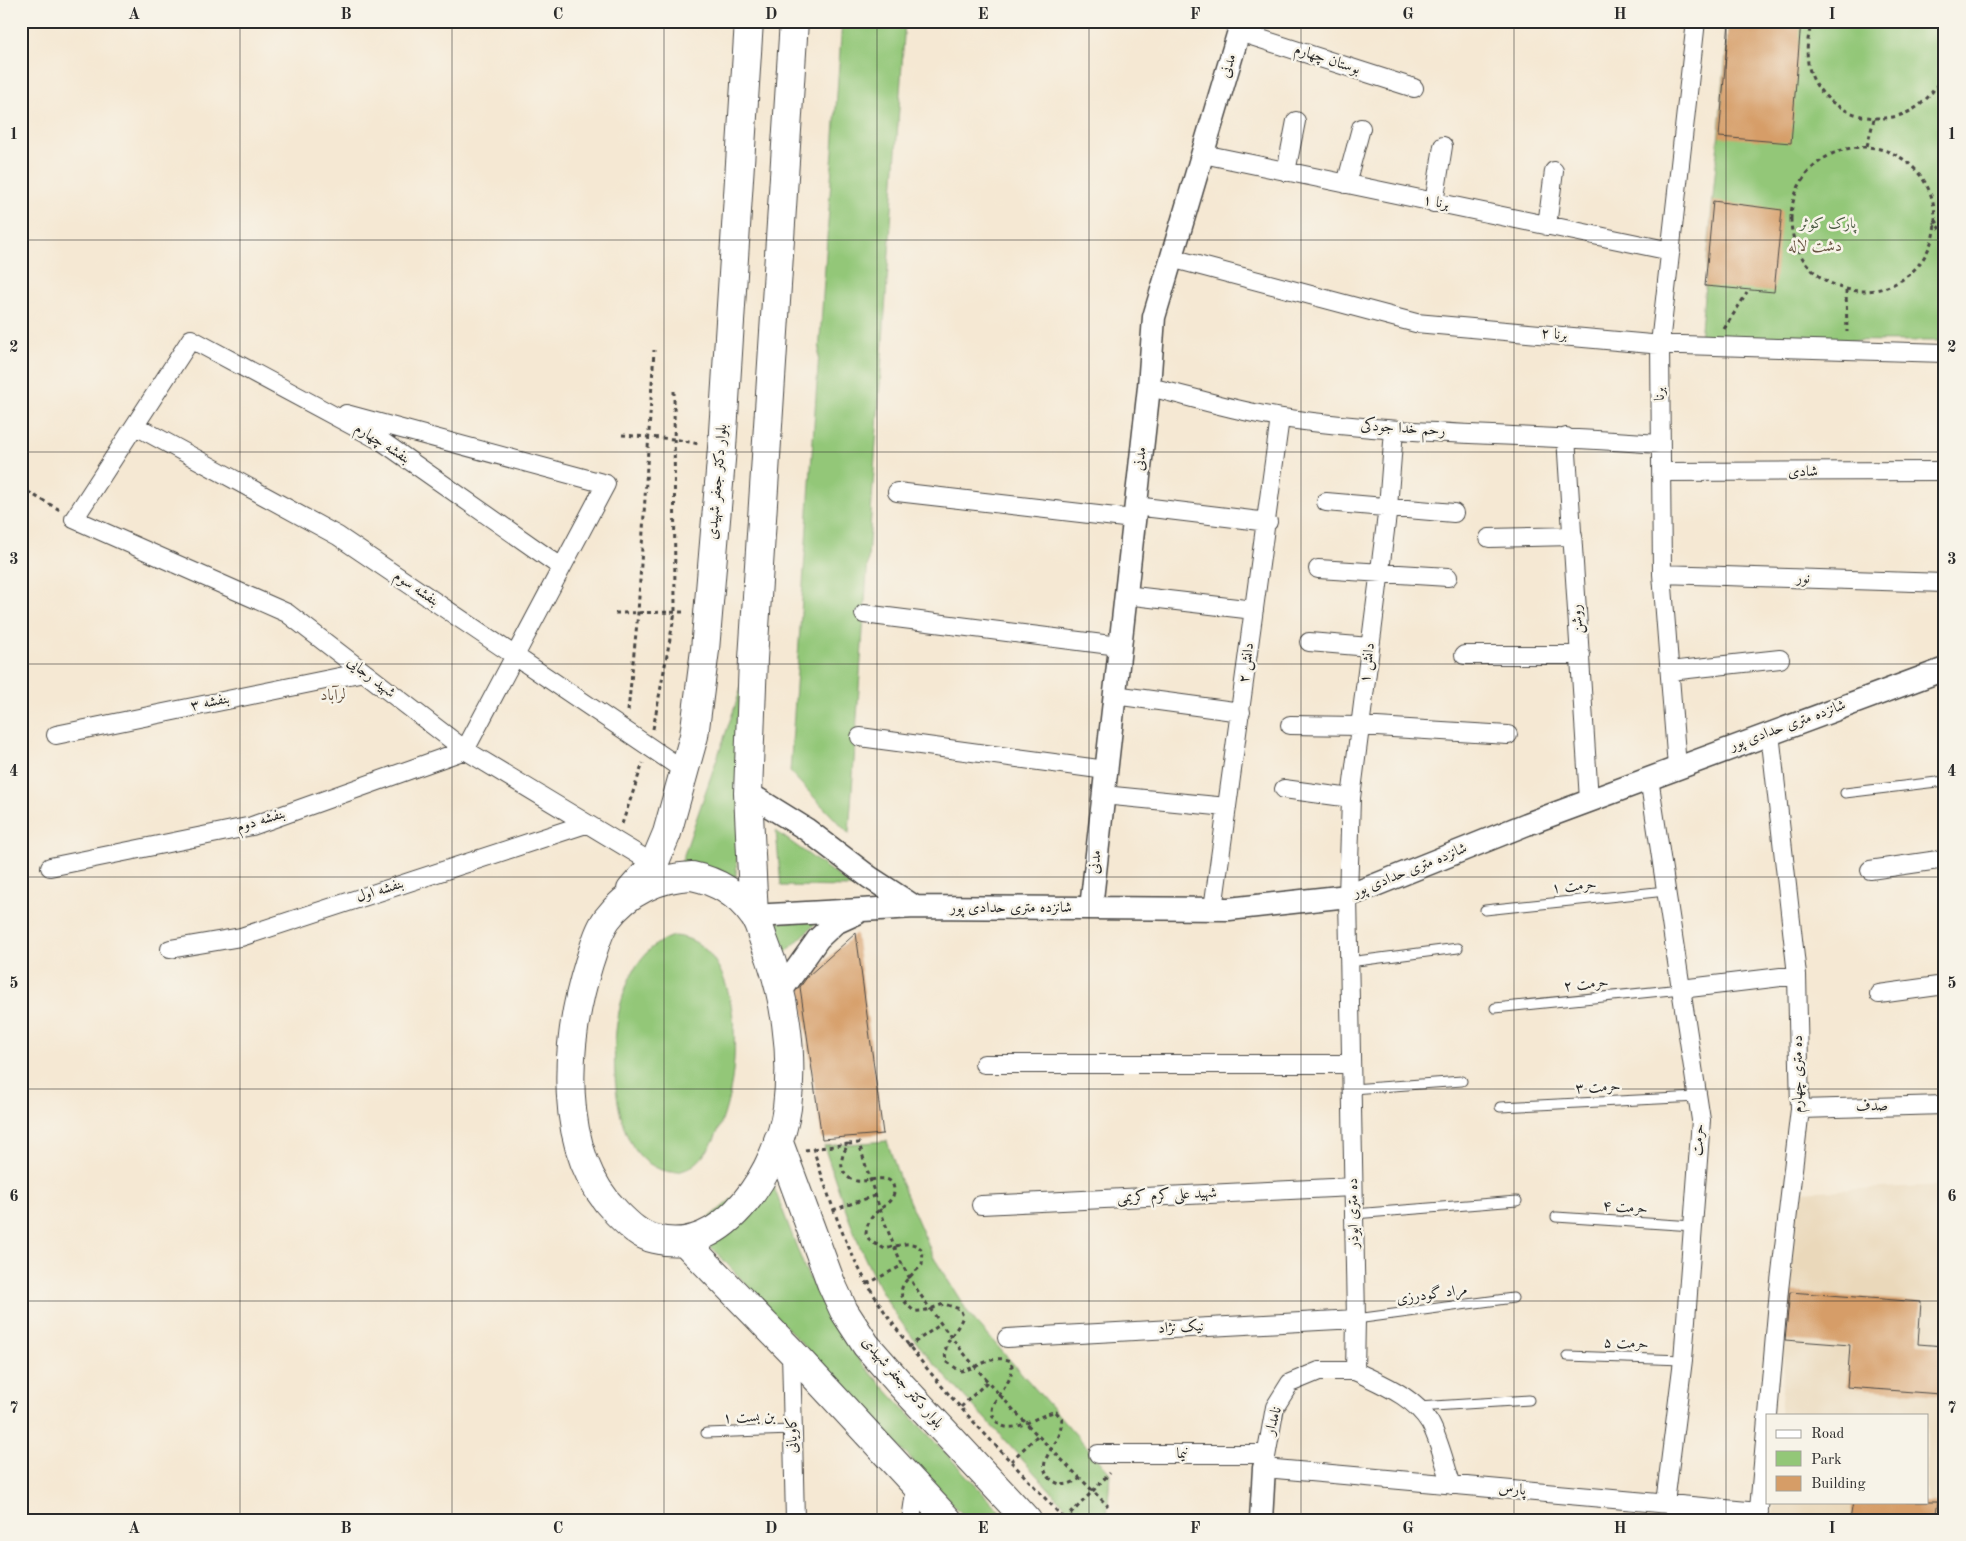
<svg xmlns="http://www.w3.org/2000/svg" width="1966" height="1541" font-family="'Old Standard TT',Amiri,serif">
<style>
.built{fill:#ead8ba}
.green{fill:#93c778;stroke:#5f7952}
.building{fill:#d69d67}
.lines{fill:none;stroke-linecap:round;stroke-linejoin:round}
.service-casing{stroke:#494744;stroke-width:11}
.minor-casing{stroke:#494744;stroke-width:20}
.tertiary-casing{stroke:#494744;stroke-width:25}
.primary-casing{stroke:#494744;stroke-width:30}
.path{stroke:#494744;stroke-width:3;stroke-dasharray:4 4;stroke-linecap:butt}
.service{stroke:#fff;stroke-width:9}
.minor{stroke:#fff;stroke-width:18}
.tertiary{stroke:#fff;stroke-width:22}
.primary{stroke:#fff;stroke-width:28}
.grid{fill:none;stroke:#2b2b2b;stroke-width:1;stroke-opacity:0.55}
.labels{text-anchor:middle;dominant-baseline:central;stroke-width:5;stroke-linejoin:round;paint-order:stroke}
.street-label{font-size:15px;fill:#2b2b2b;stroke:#f7f3e8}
.park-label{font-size:15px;fill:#4a5a42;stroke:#f7f3e8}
.neighbourhood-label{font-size:16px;fill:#675340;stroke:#f7f3e8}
.neatline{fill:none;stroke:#2b2b2b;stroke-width:2}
.grid-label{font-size:16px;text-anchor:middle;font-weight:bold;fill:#2b2b2b}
</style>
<rect width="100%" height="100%" fill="#f7f3e8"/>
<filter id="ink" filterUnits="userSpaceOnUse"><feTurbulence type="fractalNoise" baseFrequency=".02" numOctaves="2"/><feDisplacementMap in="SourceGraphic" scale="10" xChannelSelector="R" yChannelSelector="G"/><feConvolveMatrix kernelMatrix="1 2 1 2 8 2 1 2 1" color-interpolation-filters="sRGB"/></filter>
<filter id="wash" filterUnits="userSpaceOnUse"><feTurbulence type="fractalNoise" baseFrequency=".0096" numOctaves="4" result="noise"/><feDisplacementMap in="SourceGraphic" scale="20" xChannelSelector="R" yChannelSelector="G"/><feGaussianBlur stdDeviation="1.12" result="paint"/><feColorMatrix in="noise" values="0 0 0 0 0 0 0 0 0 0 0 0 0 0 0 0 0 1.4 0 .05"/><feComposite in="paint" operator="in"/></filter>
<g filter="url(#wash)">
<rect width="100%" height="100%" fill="#f5e8d3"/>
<path class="built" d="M1945 1185V1488L1941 1520H1773L1774 1502H1927V1415H1780L1797 1192Z"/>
<path class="green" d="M842 21H905L849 834 790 772Z
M1729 21H1945V341L1700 340Z
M747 671 735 892 674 884Z
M776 831 853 887 781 886Z
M819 920 779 959 778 922Z
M673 936C771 939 741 1203 659 1169 643 1162 634 1151 627 1135 605 1081 607 957 673 936Z
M887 1141 900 1180 934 1258 969 1314 1110 1473 1107 1518 1160 1520H1078C1044 1484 1011 1447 978 1411 942 1373 904 1333 879 1287 855 1242 840 1194 824 1146Z
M767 1169 805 1269 833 1325 863 1365 1008 1520H968L695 1230Z"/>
<g id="blocks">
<path class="building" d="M1729 21H1801L1791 143 1719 137Z
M1713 201 1782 210 1774 292 1705 286Z
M856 933 883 1134 822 1139 800 987 808 976Z
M1790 1292 1921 1302 1918 1344 1944 1346 1940 1394 1847 1387 1850 1345 1785 1340Z
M1853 1502H1938L1935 1520H1850Z"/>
</g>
</g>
<g filter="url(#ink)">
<use href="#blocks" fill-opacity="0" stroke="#494744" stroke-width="1"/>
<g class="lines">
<g class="service-casing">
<path id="service" d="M1845 793 1945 781
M1485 910 1666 891
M1349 962 1458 948
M1495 1008 1681 989
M1352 1089 1462 1081
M1500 1107 1698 1097
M1354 1214 1517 1201
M1556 1217 1693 1226
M1356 1319 1513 1298
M1567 1356 1683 1360
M1418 1407 1529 1400
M706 1433 793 1430"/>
</g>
<g class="minor-casing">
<path id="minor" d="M1239 32 1414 88
M1203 154 1671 251
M1286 172 1296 121
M1346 184 1361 128
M1434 203 1443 146
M1547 226 1554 171
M1171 258 1416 323 1651 344 1945 353
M1149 387C1193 397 1237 412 1282 418 1407 436 1534 434 1660 444
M136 426 338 536 685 771
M1394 430 1388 507 1351 798 1348 896 1356 1319 1355 1371C1381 1384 1414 1396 1430 1423 1440 1441 1445 1466 1452 1485
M1566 437 1589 800
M1662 472 1945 471
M897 492 1133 519
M1326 502 1454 513
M1135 506 1268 522
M1489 538 1573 536
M561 567 383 442 191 339 74 519 287 613 465 750 654 864
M1318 569 1448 577
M1662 574 1945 583
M1125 595 1254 610
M864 614 1119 646
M1309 642 1370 647
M1464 655H1581
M1670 671 1780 659
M1114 695 1241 712
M1290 725 1360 726 1508 735
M56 735 364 672
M860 737 1106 770
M1677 767 1662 574 1660 344 1696 21
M1649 778 1701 1120 1683 1360 1665 1503
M1284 789 1351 798
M1103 795 1227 807
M50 867 252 826 465 750 606 484 346 414
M1870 870 1945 859
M1213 909 1280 418
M170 949 241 937 586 824
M1681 989 1797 975
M1879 994 1945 985
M984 1064H1351
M1800 1109 1945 1105
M981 1205 1353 1187
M1007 1338 1356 1319
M791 1351 795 1520
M1355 1371H1319L1290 1383 1275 1407 1264 1468 1759 1512
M1768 1415 1779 1290 1800 1109 1797 975 1770 733
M1098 1454H1265
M911 1520 916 1485
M1758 1520 1767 1419"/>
</g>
<g class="tertiary-casing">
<path id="tertiary" d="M748 793 806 829 869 877 915 907
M1091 908 1149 387 1154 317 1242 21
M754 916 915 907 1229 909 1348 896 1527 824 1945 669
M781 991 818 939 835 923 857 913
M1261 1520 1264 1468"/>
</g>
<g class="primary-casing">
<path id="primary" d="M692 876C716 881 738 894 753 915 759 922 761 933 764 941 785 993 794 1052 787 1108 779 1166 726 1258 655 1239 640 1236 628 1224 617 1213 555 1151 565 1040 589 963 594 949 598 931 607 919 627 892 659 877 692 876Z
M631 890 654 864 667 833 694 736 705 650 722 448 749 21
M754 916 748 793 753 659 794 21
M778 1140 831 1283 844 1311 866 1345 902 1386 1027 1520
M684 1241 791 1351 948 1520"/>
</g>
<path class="path" d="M1812 21C1808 36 1806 48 1808 63 1816 112 1883 135 1921 104 1932 94 1939 83 1945 70
M1944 21 1945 25
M1937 87 1945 96
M1867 146 1874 119
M1791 219a72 72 0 1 1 144 0a72 72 0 1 1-144 0Z
M1945 217 1935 223 1945 235
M1846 290 1847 332
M1724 329 1747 293
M622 435 674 439 699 444
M21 488 60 510
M615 613 685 612
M628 711 638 613 654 350
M653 729 675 612 674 387
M622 824 643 763
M813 1148C828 1195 843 1242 868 1285 920 1374 997 1444 1065 1520
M805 1150 848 1144
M833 1210 874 1196
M867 1284 903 1265
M908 1347 941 1324
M961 1407 988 1381
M1011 1461 1038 1435
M1081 1478C1070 1484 1063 1488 1052 1480 1035 1467 1051 1451 1058 1438 1061 1432 1061 1425 1062 1419L1056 1412C1039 1413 1013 1437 998 1423 977 1403 1019 1387 1011 1361 992 1353 978 1369 960 1371L946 1361C942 1340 957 1334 963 1316L960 1309 944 1304C934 1307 926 1312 914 1311 889 1290 906 1281 922 1265L923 1251C912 1238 899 1246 885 1249L870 1241 866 1234C867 1208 895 1207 894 1190 893 1170 868 1183 857 1181 837 1177 839 1156 849 1144L859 1143C871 1184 884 1225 902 1264 912 1284 926 1303 939 1321 988 1388 1049 1447 1108 1506
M1065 1520 1110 1473"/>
<use href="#service" class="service"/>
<use href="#minor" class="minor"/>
<use href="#tertiary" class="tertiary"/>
<use href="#primary" class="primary"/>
</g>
</g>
<path class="grid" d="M240 21V1520M452 21V1520M664 21V1520M877 21V1520M1089 21V1520M1301 21V1520M1514 21V1520M1726 21V1520M21 240H1945M21 452H1945M21 664H1945M21 877H1945M21 1089H1945M21 1301H1945"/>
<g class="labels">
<g class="street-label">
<text transform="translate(1327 60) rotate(18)">بوستان چهارم</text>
<text transform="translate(1229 66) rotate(-73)">مدنی</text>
<text transform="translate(1436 203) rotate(12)">برنا ۱</text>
<text transform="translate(1554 335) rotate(5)">برنا ۲</text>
<text transform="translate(1660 394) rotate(-90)">برنا</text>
<text transform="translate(1403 429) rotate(4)">رحم خدا جودکی</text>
<text transform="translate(382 444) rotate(32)">بنفشه چهارم</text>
<text transform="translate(1141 459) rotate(-83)">مدنی</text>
<text x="1803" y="472">شادی</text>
<text transform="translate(718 482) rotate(-85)">بلوار دکتر جعفر شهیدی</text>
<text transform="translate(1803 579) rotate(2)">نور</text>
<text transform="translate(416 589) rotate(34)">بنفشه سوم</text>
<text transform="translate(1578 619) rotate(-94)">روشن</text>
<text transform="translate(1247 663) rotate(-82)">دانش ۲</text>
<text transform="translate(1368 663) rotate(-83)">دانش ۱</text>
<text transform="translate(371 678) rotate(38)">شهید رجایی</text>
<text transform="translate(210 703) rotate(-12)">بنفشه ۳</text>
<text transform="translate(1788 726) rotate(-20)">شانزده متری حدادی پور</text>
<text transform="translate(261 821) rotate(-17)">بنفشه دوم</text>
<text transform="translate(1096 862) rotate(-84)">مدنی</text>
<text transform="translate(1410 871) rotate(-22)">شانزده متری حدادی پور</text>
<text transform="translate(1574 887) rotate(-6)">حرمت ۱</text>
<text transform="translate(380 891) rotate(-18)">بنفشه اول</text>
<text x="1011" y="908">شانزده متری حدادی پور</text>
<text transform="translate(1586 985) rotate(-6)">حرمت ۲</text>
<text transform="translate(1798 1074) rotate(-90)">ده متری چهارم</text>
<text transform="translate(1598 1088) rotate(-3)">حرمت ۳</text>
<text transform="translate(1872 1107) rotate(-2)">صدف</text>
<text transform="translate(1699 1140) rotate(-87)">حرمت</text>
<text transform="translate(1167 1196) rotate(-3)">شهید علی کرم کریمی</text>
<text transform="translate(1625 1208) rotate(4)">حرمت ۴</text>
<text transform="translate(1354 1213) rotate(-91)">ده متری ابوذر</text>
<text transform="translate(1432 1295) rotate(-8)">مراد گودرزی</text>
<text transform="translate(1181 1328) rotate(-3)">نیک نژاد</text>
<text transform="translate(1626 1344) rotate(2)">حرمت ۵</text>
<text transform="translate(902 1383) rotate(49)">بلوار دکتر جعفر شهیدی</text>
<text transform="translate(749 1418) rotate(-2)">بن بست ۱</text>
<text transform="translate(1274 1421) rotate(-74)">نامدار</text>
<text transform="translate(793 1435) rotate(-91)">کاویانی</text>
<text x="1182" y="1454">نیما</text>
<text transform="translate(1512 1490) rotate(5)">پارس</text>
</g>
<g class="park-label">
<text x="1828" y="224">پارک کوثر</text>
</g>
<g class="neighbourhood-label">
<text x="1815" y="247">دشت لاله</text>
<text x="333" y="696">لرآباد</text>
</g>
</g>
<rect width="1966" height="1541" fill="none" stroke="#f7f3e8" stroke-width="55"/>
<rect x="1766" y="1414" width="162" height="90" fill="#f7f3e8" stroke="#a5a39c"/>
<rect x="1776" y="1430" width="25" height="8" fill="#ffffff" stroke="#a5a39c"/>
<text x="1811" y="1438" font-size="15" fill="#2b2b2b">Road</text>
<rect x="1776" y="1451" width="25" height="15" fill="#93c778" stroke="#a5a39c"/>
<text x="1811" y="1464" font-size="15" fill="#2b2b2b">Park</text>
<rect x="1776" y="1476" width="25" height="15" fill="#d69d67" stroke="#a5a39c"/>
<text x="1811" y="1488" font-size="15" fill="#2b2b2b">Building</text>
<rect x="28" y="28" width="1910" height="1486" class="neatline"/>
<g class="grid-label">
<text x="134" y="19">A</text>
<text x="346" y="19">B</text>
<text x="558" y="19">C</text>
<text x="771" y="19">D</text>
<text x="983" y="19">E</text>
<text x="1195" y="19">F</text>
<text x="1408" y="19">G</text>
<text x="1620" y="19">H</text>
<text x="1832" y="19">I</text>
<text x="14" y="139">1</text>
<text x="1952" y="139">1</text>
<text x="14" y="352">2</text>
<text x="1952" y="352">2</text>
<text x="14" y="564">3</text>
<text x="1952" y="564">3</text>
<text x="14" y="776">4</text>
<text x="1952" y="776">4</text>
<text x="14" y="988">5</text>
<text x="1952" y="988">5</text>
<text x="14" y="1201">6</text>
<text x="1952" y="1201">6</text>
<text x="14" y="1413">7</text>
<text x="1952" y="1413">7</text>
<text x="134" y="1533">A</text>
<text x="346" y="1533">B</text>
<text x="558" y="1533">C</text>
<text x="771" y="1533">D</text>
<text x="983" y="1533">E</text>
<text x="1195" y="1533">F</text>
<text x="1408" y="1533">G</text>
<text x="1620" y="1533">H</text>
<text x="1832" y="1533">I</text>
</g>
</svg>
